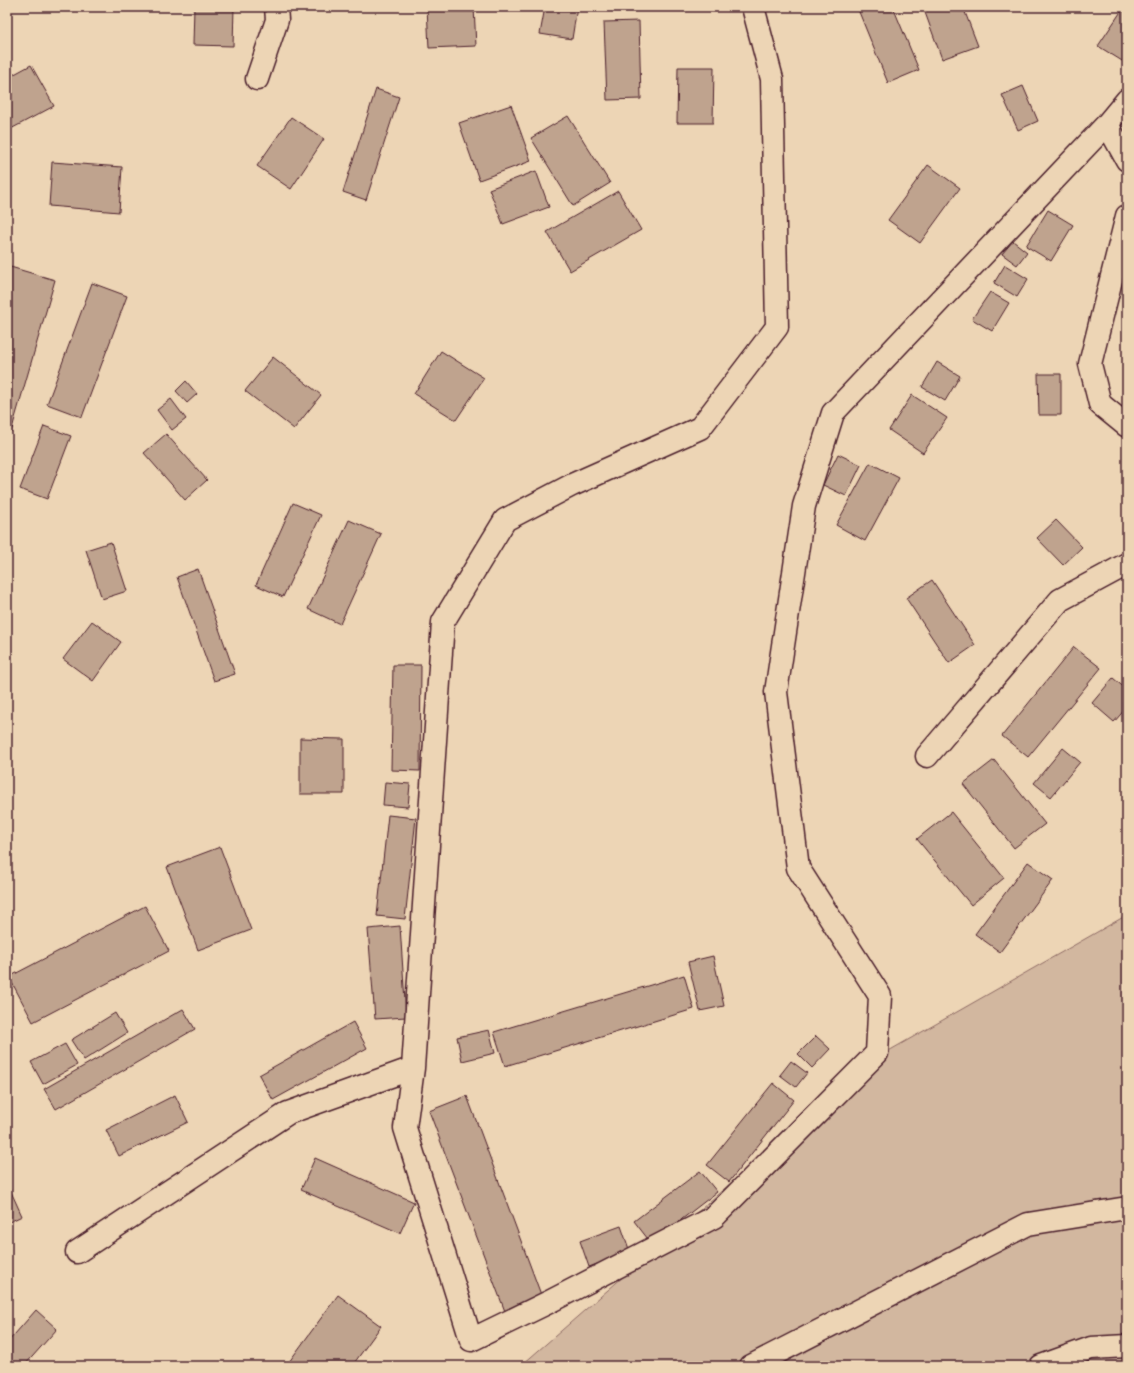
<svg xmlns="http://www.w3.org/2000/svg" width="1134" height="1373" font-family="Kalam,sans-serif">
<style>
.green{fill:#d2b79f;stroke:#8e6b65}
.building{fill:#bfa38e;stroke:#4a1f2b}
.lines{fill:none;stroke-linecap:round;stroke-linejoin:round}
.street-casing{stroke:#4a1f2b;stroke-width:25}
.primary-casing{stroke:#4a1f2b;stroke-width:25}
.street{stroke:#edd5b5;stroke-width:22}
.primary{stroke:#edd5b5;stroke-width:22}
</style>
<rect width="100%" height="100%" fill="#edd5b5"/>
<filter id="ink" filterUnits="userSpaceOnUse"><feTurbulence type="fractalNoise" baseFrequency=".025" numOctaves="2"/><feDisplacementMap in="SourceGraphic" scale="8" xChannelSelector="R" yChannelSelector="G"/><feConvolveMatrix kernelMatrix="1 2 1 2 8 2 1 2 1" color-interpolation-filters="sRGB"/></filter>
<g filter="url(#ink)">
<path class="green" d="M1127 915V1366H523V1364L871 1061Z"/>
<path class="building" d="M194 7H234L233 46 193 45Z
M427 7H474L476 46 429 48Z
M545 7H577L572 39 540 34Z
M857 7H893L919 70 888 83Z
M923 7H963L978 46 942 59Z
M1124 7H1127V64L1098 46Z
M639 21 641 99 607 100 604 22Z
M31 65 54 106 7 131V78Z
M678 67H714L713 123H677Z
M1023 86 1038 121 1018 130 1002 95Z
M376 89 399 97 366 200 343 192Z
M511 105 531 161 479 180 459 123Z
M568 116 610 183 573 206 531 138Z
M291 117 324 139 291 189 257 166Z
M52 162 122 167 119 212 49 206Z
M928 165 960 188 920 243 888 220Z
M536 171 549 207 503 224 489 189Z
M618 191 641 230 570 271 547 232Z
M1048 210 1073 225 1051 261 1026 246Z
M1013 241 1027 252 1017 265 1002 254Z
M1005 265 1028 279 1017 297 994 283Z
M7 266 55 280 11 432 7 431Z
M92 283 127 296 82 417 47 404Z
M990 292 1009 303 992 331 972 319Z
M441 351 484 378 456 420 414 394Z
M273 357 321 395 294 429 245 391Z
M937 362 960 376 945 401 922 387Z
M1038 374H1061V415H1039Z
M186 381 197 394 187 403 176 391Z
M912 395 947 418 923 453 889 430Z
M171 399 186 419 172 430 157 410Z
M44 426 71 436 47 499 20 489Z
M166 434 207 480 185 500 144 453Z
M838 454 861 465 846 496 823 485Z
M870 463 899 478 865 541 836 525Z
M293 503 321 515 283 597 256 585Z
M349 520 381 534 340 624 308 609Z
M1056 520 1082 547 1063 565 1037 538Z
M111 542 127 591 102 599 86 550Z
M198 569 235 674 214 681 177 577Z
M932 580 975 645 949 663 906 598Z
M92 621 121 642 93 681 63 659Z
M1074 647 1101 668 1028 757 1002 736Z
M393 665H421L420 771 391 770Z
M1113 678 1127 690V707L1114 722 1092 703Z
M300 738 344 739V794H300Z
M1063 748 1080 762 1051 797 1034 783Z
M994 760 1045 824 1014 848 963 784Z
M385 782 410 784 408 807 383 805Z
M951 812 1004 878 971 905 917 839Z
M388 815 416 818 405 919 377 916Z
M220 847 251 930 198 950 167 867Z
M1028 862 1053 880 1000 952 975 934Z
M145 906 169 951 33 1022 9 977Z
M400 926 406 1017 375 1019 368 929Z
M713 956 724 1006 700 1011 688 962Z
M684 975 694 1009 505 1066 494 1032Z
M183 1009 195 1029 56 1109 44 1089Z
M115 1013 127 1033 84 1060 71 1040Z
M353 1022 367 1048 273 1100 259 1075Z
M489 1030 495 1053 462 1061 457 1037Z
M816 1036 830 1049 812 1068 798 1054Z
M65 1044 77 1065 43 1084 31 1062Z
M791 1061 807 1073 796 1087 780 1075Z
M773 1083 794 1100 729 1182 707 1165Z
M175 1095 188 1122 119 1156 106 1130Z
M467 1096 543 1300 506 1314 429 1111Z
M315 1158 414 1202 400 1233 301 1190Z
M700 1171 717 1192 651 1243 634 1221Z
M7 1183 22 1216 7 1223Z
M621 1226 630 1252 589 1267 580 1241Z
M338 1295 381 1326 352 1366H286Z
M36 1310 57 1329 24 1366H12L7 1361V1343Z"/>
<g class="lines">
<g class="street-casing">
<path id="street" d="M753 7 772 79 777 327 700 428 572 485 505 520 443 622 413 1068 405 1128 471 1340 549 1302 714 1217 877 1053 880 996 798 868 776 692 804 506 833 413 1107 124 1127 100
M257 79 277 20 276 7
M1107 124 1127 160
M1127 216 1090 364 1100 404 1127 426
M927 756 1060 600 1127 564
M77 1252 288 1113 413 1068
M751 1366 1028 1224 1127 1208"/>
</g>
<g class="primary-casing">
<path id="primary" d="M1041 1366 1091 1348 1127 1346"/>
</g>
<use href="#street" class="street"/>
<use href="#primary" class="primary"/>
</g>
</g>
<rect width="1134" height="1373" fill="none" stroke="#edd5b5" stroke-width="24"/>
<rect x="12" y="12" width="1110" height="1349" fill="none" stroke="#4a1f2b" stroke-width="1.5" filter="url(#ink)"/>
</svg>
